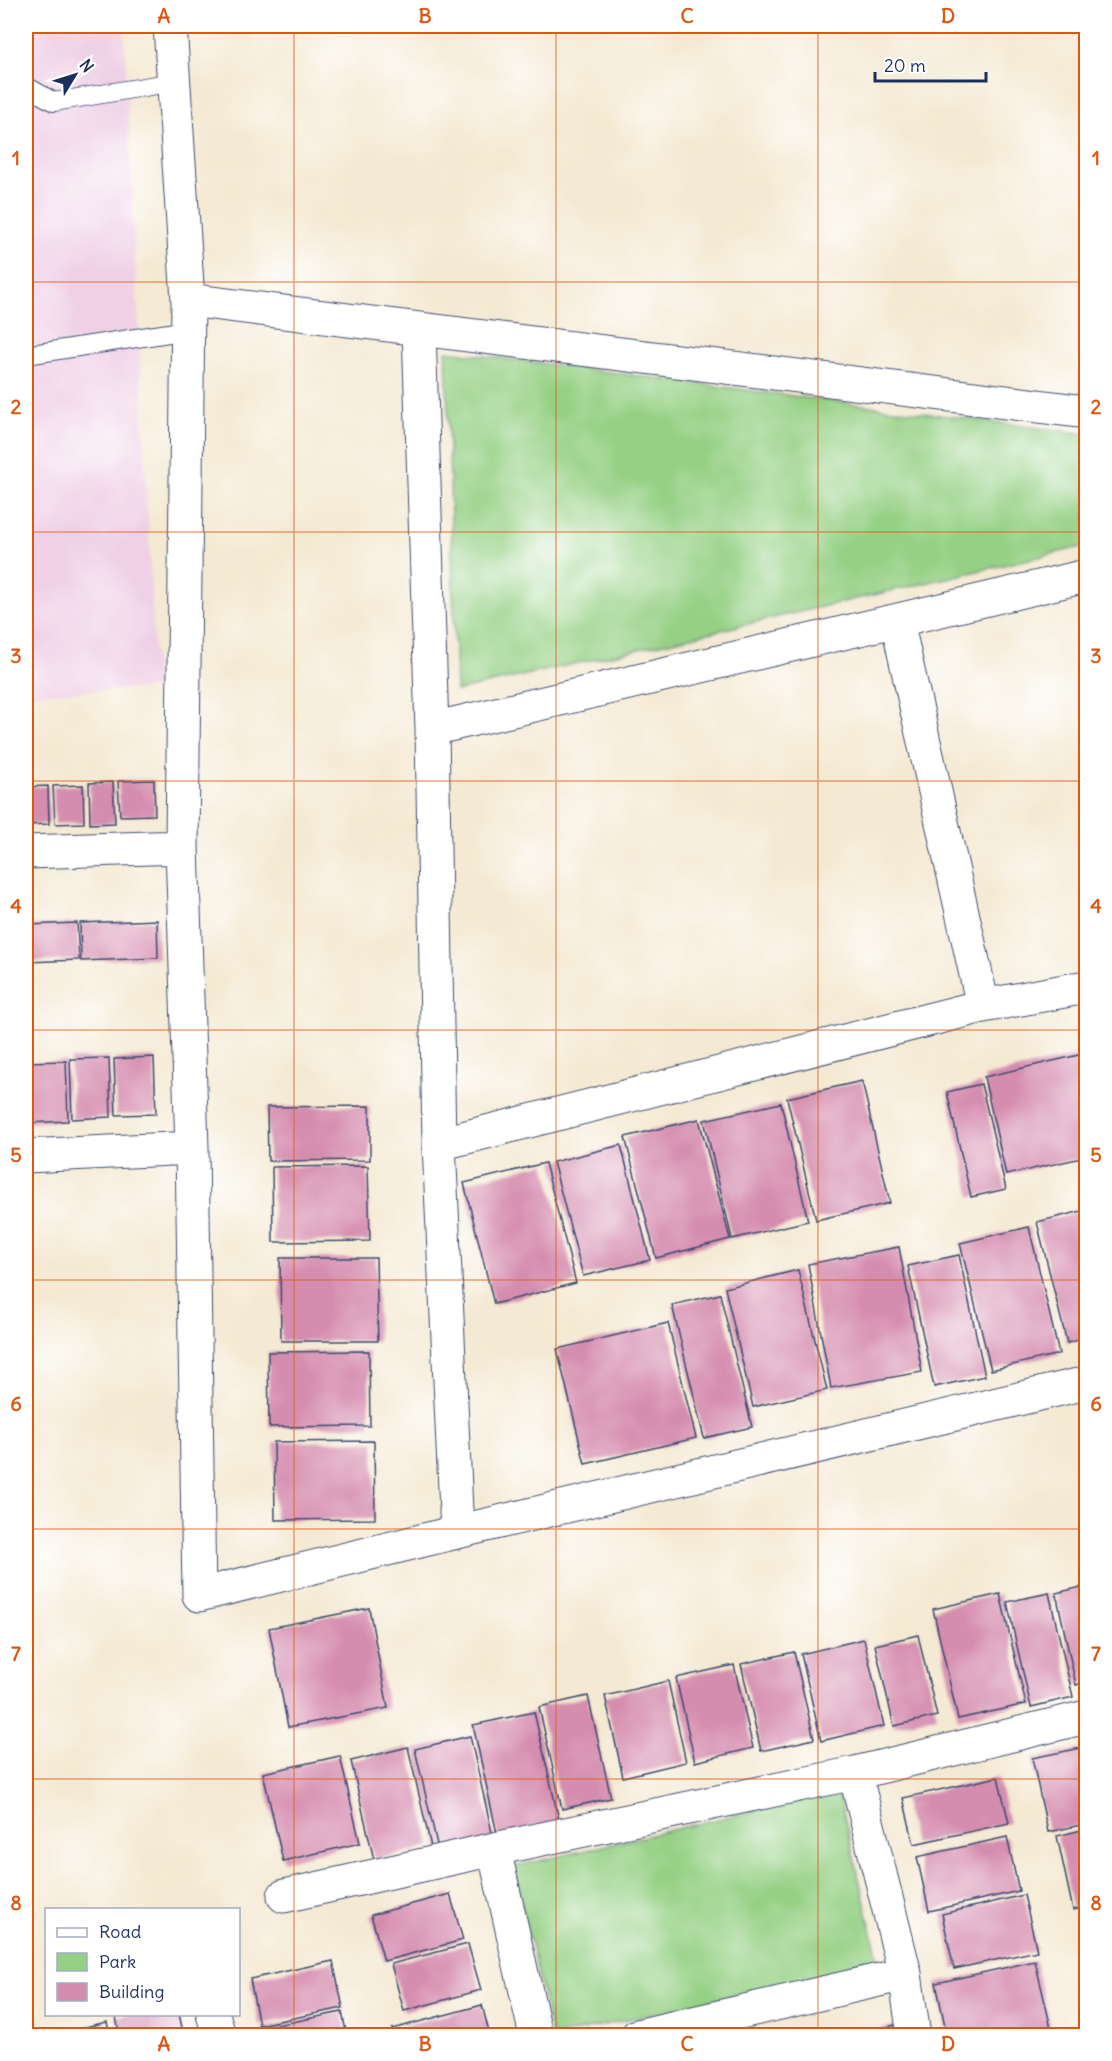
<svg xmlns="http://www.w3.org/2000/svg" width="1112" height="2061" font-family="Delius,sans-serif">
<style>
.built{fill:#efd0e6}
.green{fill:#95d084;stroke:#588071;stroke-width:1.5}
.building{fill:#d58daf}
.lines{fill:none;stroke-linecap:round;stroke-linejoin:round}
.service-casing{stroke:#3c4b6f;stroke-width:20}
.minor-casing{stroke:#3c4b6f;stroke-width:35}
.service{stroke:#fff;stroke-width:18}
.minor{stroke:#fff;stroke-width:33}
.grid{fill:none;stroke:#de5710;stroke-width:1.5;stroke-opacity:0.55}
.neatline{fill:none;stroke:#de5710;stroke-width:2}
.grid-label{font-size:20px;text-anchor:middle;font-weight:bold;fill:#de5710}
</style>
<rect width="100%" height="100%" fill="#fff"/>
<filter id="ink" filterUnits="userSpaceOnUse"><feTurbulence type="fractalNoise" baseFrequency=".0167" numOctaves="2"/><feDisplacementMap in="SourceGraphic" scale="12" xChannelSelector="R" yChannelSelector="G"/><feConvolveMatrix kernelMatrix="1 2 1 2 8 2 1 2 1" color-interpolation-filters="sRGB"/></filter>
<filter id="wash" filterUnits="userSpaceOnUse"><feTurbulence type="fractalNoise" baseFrequency=".008" numOctaves="4" result="noise"/><feDisplacementMap in="SourceGraphic" scale="24" xChannelSelector="R" yChannelSelector="G"/><feGaussianBlur stdDeviation="1.35" result="paint"/><feColorMatrix in="noise" values="0 0 0 0 0 0 0 0 0 0 0 0 0 0 0 0 0 1.4 0 .05"/><feComposite in="paint" operator="in"/></filter>
<g filter="url(#wash)">
<rect width="100%" height="100%" fill="#f4e9d2"/>
<path class="built" d="M26 26H124L156 688 26 694Z"/>
<path class="green" d="M446 351 1086 434V546L456 691Z
M838 1791 879 1962 560 2035H552L513 1867Z"/>
<g id="blocks">
<path class="building" d="M26 267 32 275 26 281Z
M154 780 155 815 120 816 118 781Z
M113 782 115 823 90 824 89 783Z
M83 785 84 823 55 824 53 786Z
M48 786 49 824 26 825V787Z
M157 920 158 958 81 961 80 923Z
M77 923 79 960 26 962V925Z
M1083 1054 1086 1070V1157L1006 1175 984 1077Z
M154 1057 156 1114 116 1115 114 1059Z
M109 1058 111 1117 72 1119 70 1059Z
M66 1061 68 1121 28 1123 26 1062Z
M862 1081 890 1203 816 1220 787 1098Z
M981 1084 1006 1189 971 1197 947 1092Z
M781 1103 808 1221 732 1239 704 1120Z
M370 1106V1160L268 1161 267 1107Z
M699 1119 730 1239 656 1258 625 1137Z
M621 1145 650 1260 583 1276 553 1162Z
M545 1163 576 1283 494 1304 464 1183Z
M368 1166 370 1241 273 1242 272 1167Z
M1086 1210V1338L1067 1343 1037 1222Z
M1029 1227 1059 1354 991 1370 960 1243Z
M899 1247 922 1372 831 1388 808 1264Z
M959 1255 985 1376 934 1387 908 1266Z
M280 1258H376L378 1341H281Z
M798 1270 827 1390 753 1407 725 1288Z
M720 1294 752 1427 704 1438 672 1305Z
M668 1323 696 1438 585 1464 557 1349Z
M369 1351 370 1426 269 1427 268 1352Z
M374 1441 375 1519 275 1520 274 1442Z
M1086 1586V1682L1076 1685 1056 1593Z
M1049 1593 1073 1697 1031 1707 1007 1602Z
M1000 1594 1026 1704 958 1719 933 1609Z
M369 1608 388 1708 288 1727 269 1628Z
M918 1635 937 1716 894 1726 875 1645Z
M864 1639 884 1726 821 1741 801 1654Z
M794 1652 814 1739 761 1751 741 1664Z
M734 1665 753 1748 695 1762 676 1678Z
M668 1681 686 1762 623 1777 605 1696Z
M588 1696 611 1798 562 1809 539 1707Z
M534 1712 560 1824 498 1838 473 1725Z
M470 1736 494 1841 439 1853 415 1749Z
M408 1747 431 1847 374 1860 351 1761Z
M1086 1747V1824L1048 1832 1032 1758Z
M340 1756 360 1843 283 1861 263 1773Z
M998 1777 1009 1823 914 1844 903 1798Z
M1086 1829V1907L1073 1910 1057 1836Z
M1007 1837 1019 1891 929 1911 917 1857Z
M450 1894 463 1940 384 1961 371 1915Z
M1024 1895 1037 1951 954 1969 942 1914Z
M468 1944 481 1990 404 2011 391 1964Z
M333 1961 343 2008 259 2025 250 1979Z
M1035 1961 1051 2028 1018 2036H947L936 1983Z
M482 2005 490 2036H393L392 2029Z
M342 2012 347 2036H263L262 2028Z
M128 2014H179L184 2036H120L116 2017Z
M107 2022 110 2036H53L52 2035Z
M895 2025 897 2036H856V2035Z"/>
</g>
</g>
<g filter="url(#ink)">
<use href="#blocks" fill-opacity="0" stroke="#3c4b6f" stroke-width="1.5"/>
<g class="lines">
<g class="service-casing">
<path id="service" d="M26 86 54 102 174 82
M26 355 188 330"/>
</g>
<g class="minor-casing">
<path id="minor" d="M170 26 188 300 182 847 192 1148 199 1595 457 1532 1086 1383
M188 300 1086 412
M419 329 432 729 439 1144 457 1532
M897 621 983 1006
M432 729 1086 576
M26 852 182 847
M439 1144 983 1006 1086 987
M26 1156 192 1148
M855 1773 905 1974 914 2036
M494 1849 536 2036
M284 1896 494 1849 855 1773 1086 1717
M213 2014 219 2036
M637 2036 905 1974"/>
</g>
<use href="#service" class="service"/>
<use href="#minor" class="minor"/>
</g>
</g>
<path class="grid" d="M294 26V2036M556 26V2036M818 26V2036M26 282H1086M26 532H1086M26 781H1086M26 1030H1086M26 1280H1086M26 1529H1086M26 1779H1086"/>
<rect width="1112" height="2061" fill="none" stroke="#fff" stroke-width="66"/>
<rect x="45" y="1908" width="195" height="108" fill="#ffffff" stroke="#a4acbf" stroke-width="1.5"/>
<rect x="57" y="1928" width="30" height="9" fill="#ffffff" stroke="#a4acbf" stroke-width="1.5"/>
<text x="99" y="1938" font-size="18" fill="#1b2f5e">Road</text>
<rect x="57" y="1953" width="30" height="18" fill="#95d084" stroke="#a4acbf" stroke-width="1.5"/>
<text x="99" y="1968" font-size="18" fill="#1b2f5e">Park</text>
<rect x="57" y="1983" width="30" height="18" fill="#d58daf" stroke="#a4acbf" stroke-width="1.5"/>
<text x="99" y="1998" font-size="18" fill="#1b2f5e">Building</text>
<g transform="translate(75 75) rotate(52)" stroke="#ffffff" stroke-width="4.5" paint-order="stroke">
<path d="M0-4.5L10 22L0 15L-10 22Z" fill="#1b2f5e"/>
<text y="-9" font-size="16" font-weight="bold" text-anchor="middle" fill="#1b2f5e">N</text>
</g>
<path d="M875 72v9h111v-9" fill="none" stroke="#1b2f5e" stroke-width="3"/>
<text x="884" y="72" font-size="18" fill="#1b2f5e" stroke="#ffffff" stroke-width="4.5" paint-order="stroke">20 m</text>
<rect x="33" y="33" width="1046" height="1995" class="neatline"/>
<g class="grid-label">
<text x="164" y="23">A</text>
<text x="425" y="23">B</text>
<text x="687" y="23">C</text>
<text x="948" y="23">D</text>
<text x="16" y="165">1</text>
<text x="1096" y="165">1</text>
<text x="16" y="414">2</text>
<text x="1096" y="414">2</text>
<text x="16" y="663">3</text>
<text x="1096" y="663">3</text>
<text x="16" y="913">4</text>
<text x="1096" y="913">4</text>
<text x="16" y="1162">5</text>
<text x="1096" y="1162">5</text>
<text x="16" y="1411">6</text>
<text x="1096" y="1411">6</text>
<text x="16" y="1661">7</text>
<text x="1096" y="1661">7</text>
<text x="16" y="1910">8</text>
<text x="1096" y="1910">8</text>
<text x="164" y="2051">A</text>
<text x="425" y="2051">B</text>
<text x="687" y="2051">C</text>
<text x="948" y="2051">D</text>
</g>
</svg>
